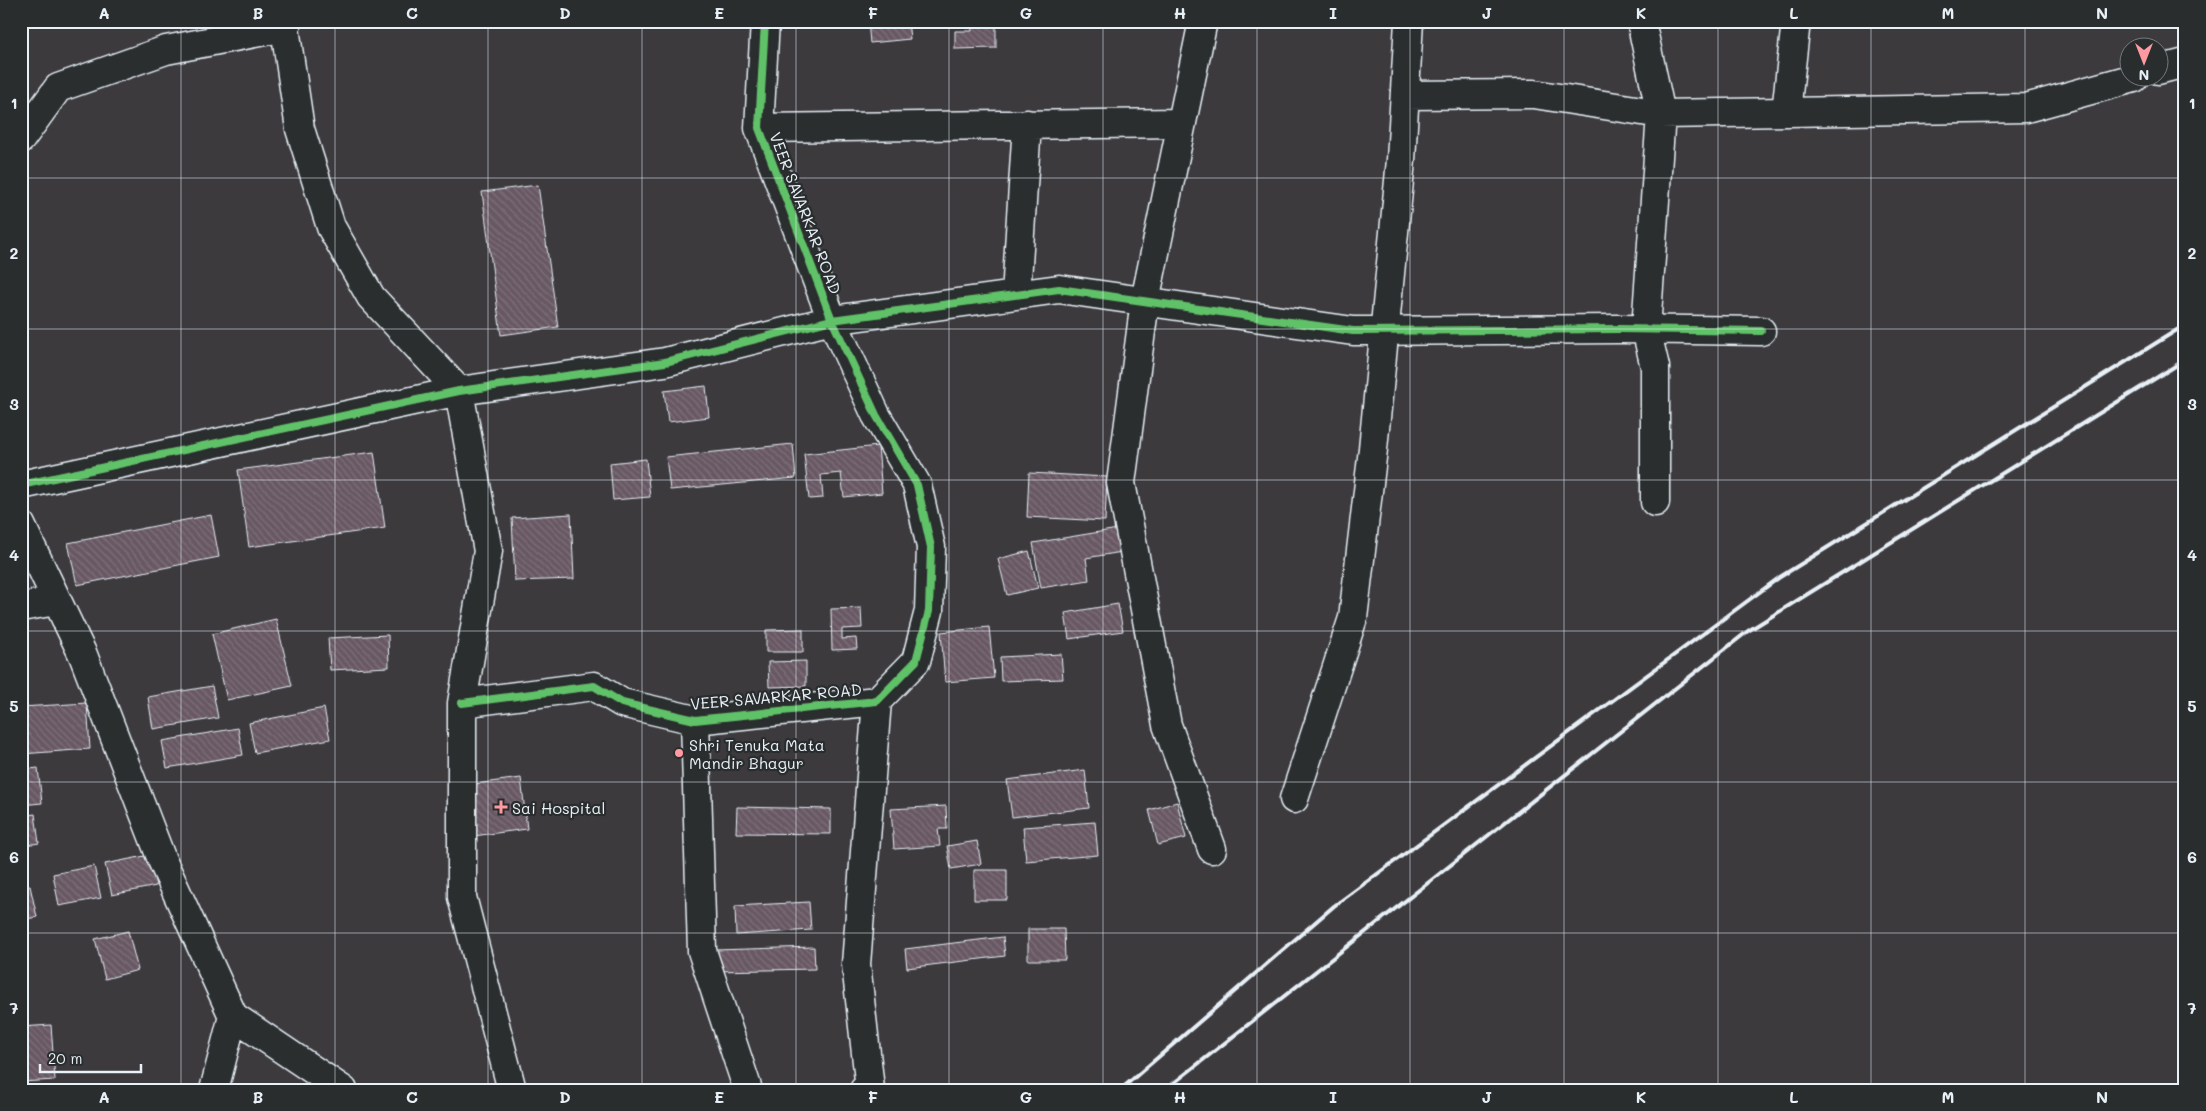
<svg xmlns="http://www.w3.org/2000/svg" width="2206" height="1111" font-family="Mali,sans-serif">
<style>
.building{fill:url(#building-back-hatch);stroke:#e8f1f8}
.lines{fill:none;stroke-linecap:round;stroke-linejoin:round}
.street-casing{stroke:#e8f1f8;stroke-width:31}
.street{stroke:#2a2d2e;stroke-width:28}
.rail{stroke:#e8f1f8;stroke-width:4}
.cycleway-casing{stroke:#2a2d2e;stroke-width:11}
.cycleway{stroke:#61c268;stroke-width:8}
.grid{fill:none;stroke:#e8f1f8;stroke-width:1;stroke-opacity:0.55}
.poi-dot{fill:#ff9aa2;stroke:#2a2d2e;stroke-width:2}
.labels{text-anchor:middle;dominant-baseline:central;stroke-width:4.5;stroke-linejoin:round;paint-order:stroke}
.street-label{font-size:16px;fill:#e8f1f8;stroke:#2a2d2e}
.poi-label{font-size:16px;fill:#e8f1f8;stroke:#2a2d2e;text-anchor:start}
.neatline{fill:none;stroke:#e8f1f8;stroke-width:2}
.grid-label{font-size:16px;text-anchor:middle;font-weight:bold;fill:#e8f1f8}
</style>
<defs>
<pattern id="building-back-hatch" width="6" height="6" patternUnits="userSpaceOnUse" patternTransform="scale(1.25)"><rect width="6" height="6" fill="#685863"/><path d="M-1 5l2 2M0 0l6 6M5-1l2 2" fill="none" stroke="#7e707a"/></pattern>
</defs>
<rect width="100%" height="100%" fill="#3d3a3e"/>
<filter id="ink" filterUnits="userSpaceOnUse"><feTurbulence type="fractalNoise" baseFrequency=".02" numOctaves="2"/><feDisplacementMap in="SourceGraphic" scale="10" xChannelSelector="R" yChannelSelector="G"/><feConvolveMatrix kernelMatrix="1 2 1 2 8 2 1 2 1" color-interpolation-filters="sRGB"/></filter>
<g filter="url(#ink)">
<path class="building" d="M868 21H908L910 39 870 43Z
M971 21H996V48L955 49V31H972Z
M538 185 558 327 501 335 482 192Z
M706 386 709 417 668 422 664 391Z
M793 444 796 478 670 490 666 457Z
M878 446 882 493 844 497 841 473 821 475 823 498 809 499 804 454Z
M374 452 385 528 249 547 238 470Z
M646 459 650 497 613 500 610 463Z
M1029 473 1107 477 1105 521 1027 517Z
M571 514 574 579 515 581 512 518Z
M211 515 219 557 77 585 68 543Z
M1118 529 1122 552 1086 558 1089 580 1041 588 1033 543Z
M1029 551 1038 588 1007 595 998 559Z
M1118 604 1123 631 1069 639 1065 613Z
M861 608 862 628 842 629V639L856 638 857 649 832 650 831 609Z
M276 619 292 686 227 700 212 634Z
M989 627 994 678 945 682 941 632Z
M803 629V652H766V630Z
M388 635 389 667 330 670 328 638Z
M1061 654 1063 679 1001 681 1000 657Z
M806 661V686L769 687 768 662Z
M212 686 218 718 153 729 148 697Z
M87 703 90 749 21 754V707Z
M324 708 330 739 255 753 249 723Z
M238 728 243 755 167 768 162 741Z
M38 768 42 803 21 805V770Z
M1085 770 1089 808 1012 817 1007 780Z
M521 778 527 829 473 836 467 785Z
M1177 802 1186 838 1158 845 1149 810Z
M946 806 947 829H938L940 846 894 849 891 809Z
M737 807 831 809V834L736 833Z
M35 814 39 843 21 846V816Z
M1095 822 1098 855 1026 861 1023 827Z
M977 841 981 864 951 869 947 846Z
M150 855 156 886 112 895 105 864Z
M94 866 101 898 59 906 53 874Z
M974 870H1007V900H974Z
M30 886 37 917 21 920V888Z
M809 902 811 930 736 935 735 906Z
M1028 929H1064L1065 960H1028Z
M128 931 138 970 105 979 95 939Z
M1003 937 1005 956 907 968 905 949Z
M814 947 815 969 716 971 715 950Z
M51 1025 55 1080 21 1082V1027Z"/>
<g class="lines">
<g class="street-casing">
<path id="street" d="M284 21 300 129 331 227 371 297 459 391 488 551 462 703V897L512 1090
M1203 21 1145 301 1121 483 1167 725 1212 849
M2158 70 2185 63
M1405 95 1534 94 1661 114 1641 21
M1786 112 1796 21
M759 128 1182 123
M21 139 58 88 166 50 286 27
M1016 295 1027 124
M21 485 459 391 665 362 832 320 1059 289 1353 331 1619 329 1761 331
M1655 502V367L1646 329 1661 114 2026 108 2134 78
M21 525 83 655 162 860 233 1016 343 1090
M21 607 56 601
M462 703 594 686 622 703 695 720 877 701 916 661 929 611 931 547 917 485 876 415 832 320 759 128 765 21
M695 720 702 951 748 1090
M1294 799 1353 618 1373 449 1401 160 1409 21
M214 1090 233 1016
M864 1090 870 1089 856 964 877 701"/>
</g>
<use href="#street" class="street"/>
<path class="rail" d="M1120 1090 1334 906 1780 577 2185 325
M1165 1090 1748 631 2185 360"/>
<g class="cycleway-casing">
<path id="cycleway" d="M21 485 459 391 665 362 832 320 1059 289 1353 331 1619 329 1761 331
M462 703 594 686 622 703 695 720 877 701 916 661 929 611 931 547 917 485 876 415 832 320 759 128 765 21"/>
</g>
<use href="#cycleway" class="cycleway"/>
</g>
</g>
<path class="grid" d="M181 21V1090M335 21V1090M488 21V1090M642 21V1090M796 21V1090M949 21V1090M1103 21V1090M1257 21V1090M1410 21V1090M1564 21V1090M1718 21V1090M1871 21V1090M2025 21V1090M21 178H2185M21 329H2185M21 480H2185M21 631H2185M21 782H2185M21 933H2185"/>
<g class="poi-dot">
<circle cx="679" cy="753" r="5"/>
<path d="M498.5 799.5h5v5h5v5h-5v5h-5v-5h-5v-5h5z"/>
</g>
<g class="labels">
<g class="street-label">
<text transform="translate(806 213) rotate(69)">VEER SAVARKAR ROAD</text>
<text transform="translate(776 696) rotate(-5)">VEER SAVARKAR ROAD</text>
</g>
<g class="poi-label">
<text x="689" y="744">Shri Tenuka Mata<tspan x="689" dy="18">Mandir Bhagur</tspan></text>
<text x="512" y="807">Sai Hospital</text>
</g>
</g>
<rect width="2206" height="1111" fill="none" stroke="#2a2d2e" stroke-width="55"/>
<g transform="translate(2144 62) rotate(180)"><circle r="24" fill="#2a2d2e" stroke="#767b7f"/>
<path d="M0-4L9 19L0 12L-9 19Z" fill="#ff9aa2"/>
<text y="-8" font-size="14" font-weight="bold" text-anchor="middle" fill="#e8f1f8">N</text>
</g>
<path d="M40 1064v8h101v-8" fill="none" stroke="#e8f1f8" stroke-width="2.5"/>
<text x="48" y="1064" font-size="15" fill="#e8f1f8" stroke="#2a2d2e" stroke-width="4" paint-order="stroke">20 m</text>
<rect x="28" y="28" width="2150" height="1056" class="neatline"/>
<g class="grid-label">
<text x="104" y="19">A</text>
<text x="258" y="19">B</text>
<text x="412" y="19">C</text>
<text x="565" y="19">D</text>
<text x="719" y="19">E</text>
<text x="873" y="19">F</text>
<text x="1026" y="19">G</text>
<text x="1180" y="19">H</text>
<text x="1333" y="19">I</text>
<text x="1487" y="19">J</text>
<text x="1641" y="19">K</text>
<text x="1794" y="19">L</text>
<text x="1948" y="19">M</text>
<text x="2102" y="19">N</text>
<text x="14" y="109">1</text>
<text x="2192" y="109">1</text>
<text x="14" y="259">2</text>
<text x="2192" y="259">2</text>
<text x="14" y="410">3</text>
<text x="2192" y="410">3</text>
<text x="14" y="561">4</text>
<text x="2192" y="561">4</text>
<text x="14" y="712">5</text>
<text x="2192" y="712">5</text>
<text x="14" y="863">6</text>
<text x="2192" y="863">6</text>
<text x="14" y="1014">7</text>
<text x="2192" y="1014">7</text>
<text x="104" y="1103">A</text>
<text x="258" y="1103">B</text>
<text x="412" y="1103">C</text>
<text x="565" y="1103">D</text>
<text x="719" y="1103">E</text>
<text x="873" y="1103">F</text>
<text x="1026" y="1103">G</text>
<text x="1180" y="1103">H</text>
<text x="1333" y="1103">I</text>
<text x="1487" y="1103">J</text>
<text x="1641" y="1103">K</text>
<text x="1794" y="1103">L</text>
<text x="1948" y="1103">M</text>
<text x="2102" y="1103">N</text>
</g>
</svg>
